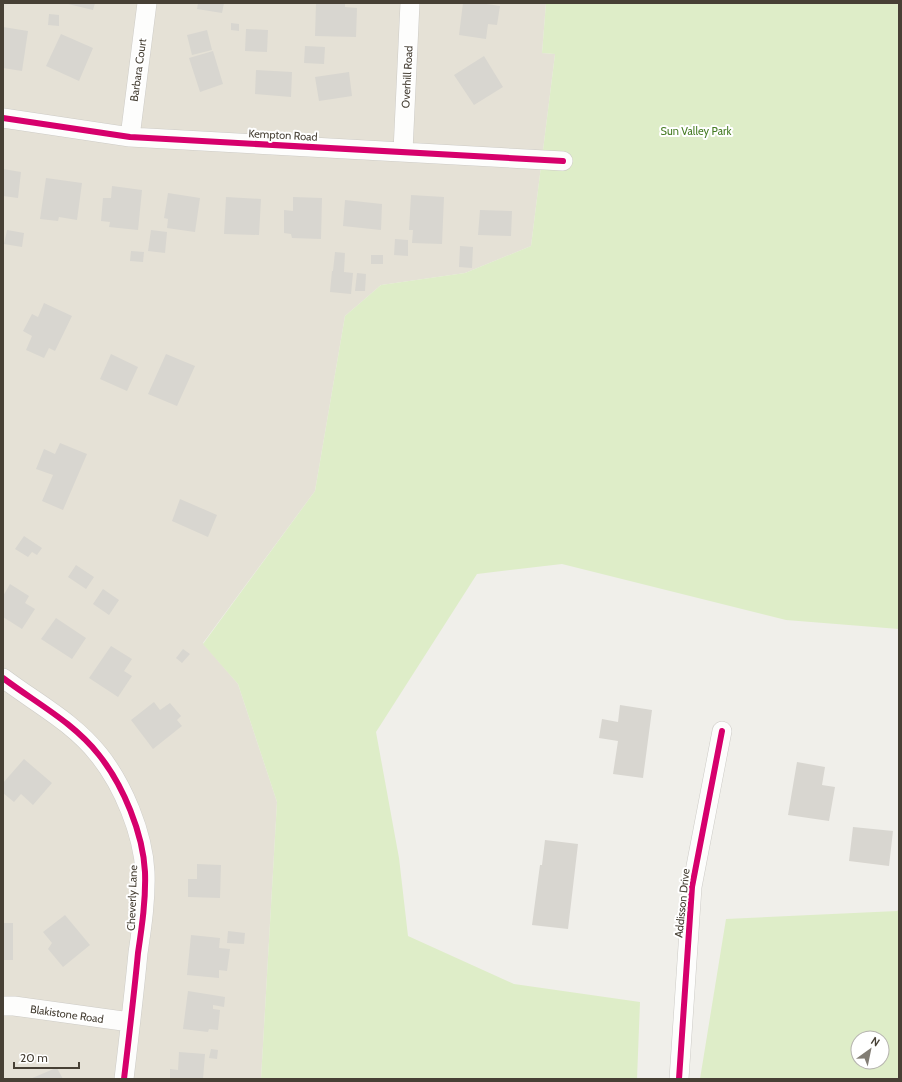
<svg xmlns="http://www.w3.org/2000/svg" width="902" height="1082" font-family="Cabin,sans-serif">
<style>
.residential{fill:#e5e1d6}
.green{fill:#deedc8;fill-rule:evenodd}
.building{fill:#d8d6d0}
.lines{fill:none;stroke-linecap:round;stroke-linejoin:round}
.street-casing{stroke:#cdcbc6;stroke-width:20}
.street{stroke:#fdfdfc;stroke-width:19}
.cycleway-casing{stroke:#fff;stroke-width:8}
.cycleway{stroke:#d6006c;stroke-width:6}
.labels{text-anchor:middle;dominant-baseline:central;stroke-width:4;stroke-linejoin:round;paint-order:stroke}
.street-label{font-size:11px;fill:#474035;stroke:#fff}
.park-label{font-size:11px;fill:#467c24;stroke:#fff}
</style>
<rect width="100%" height="100%" fill="#f0efea"/>
<path class="residential" d="M3 3H546L542 53 555 54 531 246 465 273 381 285 345 316 315 491 203 643 238 684 277 802 261 1079H3Z"/>
<path class="green" d="M546 3H899V629L786 620 562 564 477 574 376 732 399 858 408 936 514 984 640 1002 637 1079H261L277 802 238 684 203 644 315 491 345 316 381 285 465 273 531 246 555 54 542 53Z
M899 909V1079H700L726 919 897 911ZM858 1038H882V1062H858Z"/>
<path class="building" d="M64 3H95L93 10Z
M198 3H224L222 13 197 9Z
M316 3H345V7L357 8 356 37 315 36Z
M463 3H480L500 6 497 25 488 24 486 39 459 35Z
M49 14 59 15V26L48 25Z
M231 23 239 24V31L231 30Z
M3 27 28 31 22 71 3 68Z
M246 29 268 30 267 52 245 51Z
M207 30 212 50 192 55 187 35Z
M61 34 93 48 79 81 46 66Z
M305 46 325 47 324 64 304 63Z
M213 51 223 84 200 92 189 58Z
M484 56 503 87 474 105 454 75Z
M256 70 292 72 291 97 255 94Z
M349 72 352 96 319 101 315 77Z
M3 169 21 172 18 198 3 196Z
M46 178 82 183 77 220 59 217 58 221 40 219Z
M112 186 142 190 138 230 109 227 110 222 101 221 103 198H111Z
M168 193 200 198 195 232 167 228 168 219 164 218Z
M411 195 444 197 442 244 412 243 413 230H409Z
M226 197 261 199 259 235 224 234Z
M293 197 322 198 321 239 292 238 291 234 284 233V210L293 211Z
M345 200 382 204 381 230 343 226Z
M480 210 512 211 511 236 478 235Z
M7 230 24 233 22 247 4 244Z
M151 230 167 232 165 253 148 251Z
M395 239 408 240V256L394 255Z
M460 246 473 247 472 268 459 267Z
M131 251 144 252 143 262 130 261Z
M335 252 345 253 344 272 353 273 351 294 330 292 332 271H333Z
M371 255H383V264H371Z
M357 273 366 274 365 291H355Z
M44 303 72 316 55 351 49 348 44 358 26 350 32 336 23 331 32 314 38 317Z
M111 354 138 367 127 391 100 379Z
M166 354 195 366 177 406 148 394Z
M60 443 87 454 63 510 42 501 53 475 36 469 44 449 55 454Z
M180 499 217 515 208 537 172 521Z
M24 536 42 548 37 555 32 552 28 557 15 549Z
M76 565 94 577 86 589 68 577Z
M10 584 29 596 25 603 35 609 22 629 3 617V596Z
M103 589 119 600 109 615 93 604Z
M56 618 86 638 72 659 41 639Z
M111 646 132 659 124 671 132 676 118 697 89 678Z
M183 649 190 654 182 663 176 658Z
M154 702 160 710 170 703 181 716 177 720 182 726 153 749 131 720Z
M620 705 652 710 643 778 613 774 618 741 599 738 602 719 618 722Z
M24 759 52 783 33 805 21 794 14 802 3 793V783Z
M797 762 825 767 822 785 835 787 829 821 788 815Z
M853 827 893 831 889 866 849 861Z
M545 840 578 844 568 929 532 925 540 865H542Z
M197 864 221 865 220 898 188 897V879H197Z
M65 915 90 945 63 967 48 949 52 943 43 932Z
M3 923H13V960H3Z
M228 931 245 933 244 944 227 943Z
M191 935 220 938 219 948 230 949 227 971 219 970V978L187 975Z
M188 991 225 997 224 1007 213 1005V1009L220 1010 218 1030 209 1029 208 1032 183 1029Z
M211 1049 218 1050 217 1059 209 1058Z
M179 1052 205 1054 203 1079H170V1069L178 1070Z
M57 1068 63 1079H30L56 1068Z"/>
<g class="lines">
<g class="street-casing">
<path id="street" d="M3 118 130 137 563 161
M130 137 147 3
M403 151 410 3
M3 678C36 703 73 722 99 755 123 785 143 833 145 872 146 899 142 926 138 953 134 995 129 1037 124 1079
M3 1006H14L130 1022
M679 1079 692 887 722 731"/>
</g>
<use href="#street" class="street"/>
<g class="cycleway-casing">
<path id="cycleway" d="M3 118 130 137 563 161
M3 678C36 703 73 722 99 755 123 785 143 833 145 872 146 899 142 926 138 953 134 995 129 1037 124 1079
M679 1079 692 887 722 731"/>
</g>
<use href="#cycleway" class="cycleway"/>
</g>
<g class="labels">
<g class="street-label">
<text transform="translate(138 70) rotate(-82)">Barbara Court</text>
<text transform="translate(407 77) rotate(-87)">Overhill Road</text>
<text transform="translate(283 135) rotate(3)">Kempton Road</text>
<text transform="translate(132 898) rotate(-88)">Cheverly Lane</text>
<text transform="translate(682 903) rotate(-84)">Addisson Drive</text>
<text transform="translate(67 1014) rotate(8)">Blakistone Road</text>
</g>
<g class="park-label">
<text x="696" y="131">Sun Valley Park</text>
</g>
</g>
<rect width="902" height="1082" fill="none" stroke="#474035" stroke-width="8"/>
<g transform="translate(870 1050) rotate(33)"><circle r="19" fill="#ffffff" stroke="#b5b3ae"/>
<path d="M0-3L7 15L0 10L-7 15Z" fill="#827d74"/>
<text y="-6" font-size="11" font-weight="bold" text-anchor="middle" fill="#474035">N</text>
</g>
<path d="M14 1062v6h65v-6" fill="none" stroke="#474035" stroke-width="2"/>
<text x="20" y="1062" font-size="12" fill="#474035" stroke="#ffffff" stroke-width="3" paint-order="stroke">20 m</text>
</svg>
